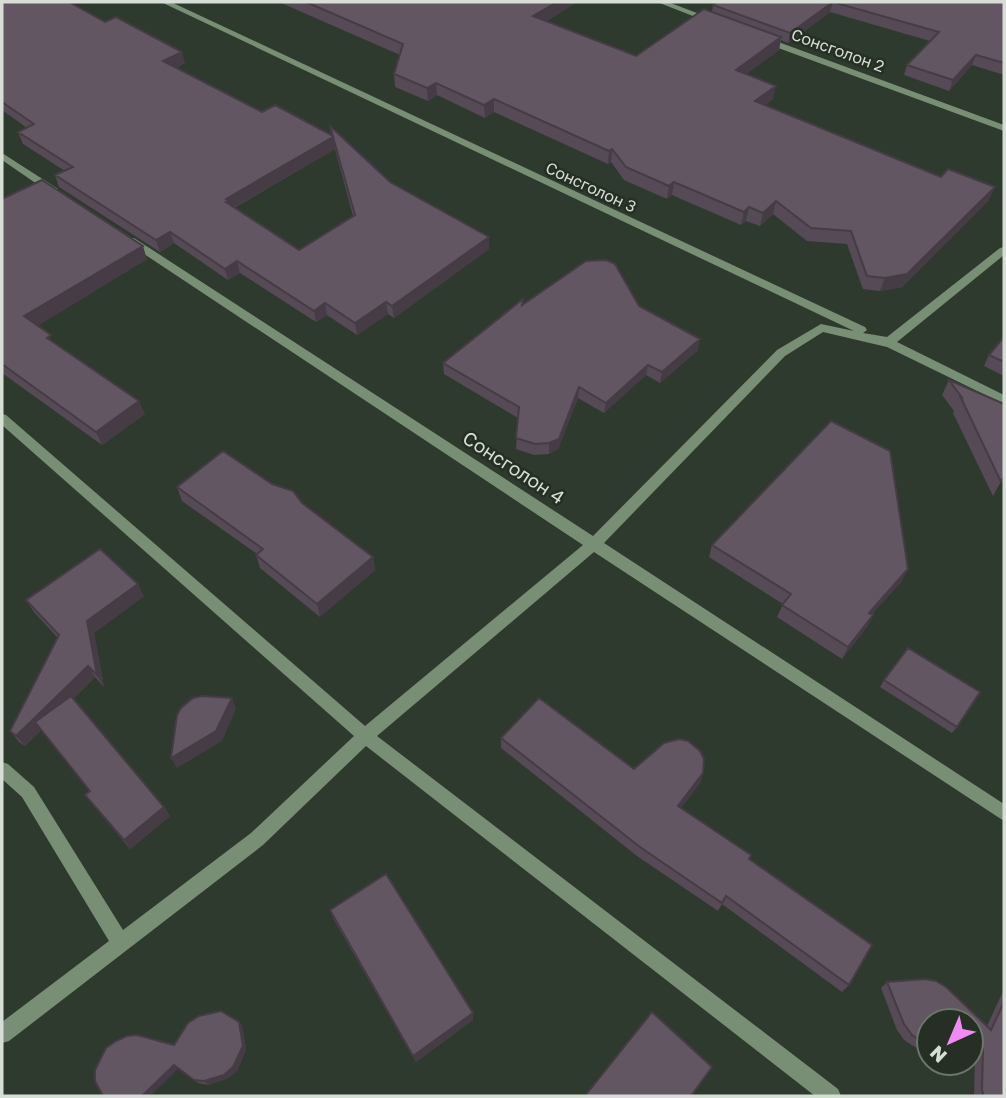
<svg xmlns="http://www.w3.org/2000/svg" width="1006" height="1098" font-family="'Golos Text',sans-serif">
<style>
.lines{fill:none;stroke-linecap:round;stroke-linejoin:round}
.minor{fill:#788f76;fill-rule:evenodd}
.wall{fill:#554a55;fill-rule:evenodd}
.shaded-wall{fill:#453c45}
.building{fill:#635663;stroke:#453c45;stroke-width:2;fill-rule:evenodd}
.labels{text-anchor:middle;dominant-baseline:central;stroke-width:5;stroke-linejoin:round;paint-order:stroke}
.far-street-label{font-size:16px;fill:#d7ded6;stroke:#252f24}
.street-label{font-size:19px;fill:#d7ded6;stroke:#252f24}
</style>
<rect width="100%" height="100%" fill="#2f3a2e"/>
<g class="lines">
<path class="minor" d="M161 2H171L865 327 867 330 863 333 887 337 1000 248 1004 247V255L897 342 1004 395V404L887 347 823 332 785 356 604 543 1004 804V821L594 552 377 736 838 1089 841 1096H815L366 746 263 845 9 1041 2 1043V1022L109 941 22 797 2 779V762L8 764 34 787 123 930 251 833 354 736 2 425V414L6 415 365 726 583 545 126 242V238H134L593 536 777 350 821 324 854 331Z
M657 2H668L718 21 711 23Z
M762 36 1004 125V131L759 41 758 39Z
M2 153 58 189V193H50L2 160Z"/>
</g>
<path class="wall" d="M2 2 105 22 185 63 176 68 262 112 331 135 330 126 390 182 489 237V249L394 318 388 314 357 335 327 315 316 322 240 273 228 280 174 243 160 252 59 187 55 175 65 171 23 144 18 132 27 128 2 110ZM335 149 353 216 299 250 234 208Z
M279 2H577L546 21 636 56 712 12 713 5 717 2H1004V75L972 65 949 91 904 75 907 65 930 41 830 12 788 43 781 40 779 50 746 74 773 99 765 105 989 200 902 287 880 291 863 289 847 244 807 241 773 214 760 226 746 221 741 225 672 195 667 199 624 180 611 162 608 164 494 112 485 118 437 95 428 101 395 87 394 74 400 55Z
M2 199 147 259 37 326 54 343 145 414 102 445 2 373Z
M523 305 639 306 698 350 660 383 646 375 604 413 578 398 558 449 549 454 534 455 516 449 518 418 444 374 443 363Z
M1004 337V376L984 366 989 355Z
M949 380 1004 404V476L993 496 953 413 954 411 942 395Z
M272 484 302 503 373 557 375 570 320 617 260 568 256 555 257 554 182 501 177 487Z
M712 545 902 581 872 614 873 615 867 627 842 659 777 617 783 604 709 557Z
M144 596 94 633 104 687 95 677 73 699 164 807 170 816 130 849 85 795 90 791 41 730 25 746 19 742 10 731 58 638 34 612 26 600Z
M884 680 957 727 952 733 880 687Z
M501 738 634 769 703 773 700 783 680 808 749 859 849 985 842 992 722 904 718 911 637 856 501 748Z
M330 910 473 1013V1020L416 1062 334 920Z
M887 982 987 1026 1004 989V1096H974L975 1054H971V1021H929V1052H925L915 1047 904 1040 897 1030 881 988Z
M239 1022 242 1026 246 1049 237 1071 228 1078 208 1085 198 1083 179 1068 174 1045Z"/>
<path class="shaded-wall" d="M557 2H577L533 28V16Z
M833 2 830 12 788 43 790 33Z
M781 37 779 50 734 83 736 70Z
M182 52 185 63 166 72 163 61Z
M976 55 972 65 949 91 953 80Z
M436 83 437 95 428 101 427 88Z
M776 86 773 99 753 114 755 101Z
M494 99V112L485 118 484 105Z
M333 137 335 149 231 209 226 202V199Z
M612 149 611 162 608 164 609 151Z
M674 182 672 195 667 199 669 186Z
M995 187 989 200 902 287 880 291 885 278Z
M776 201 773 214 760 226 763 213Z
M749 207 746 221 741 225 744 212Z
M170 232 174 243 160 252 156 240Z
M489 237V249L394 318 392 306Z
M143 246 147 259 31 330 24 316Z
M237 261 240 273 228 280 225 269Z
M386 302 388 314 357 335 355 323Z
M325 303 327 315 316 322 314 311Z
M700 339 698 350 660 383 662 372Z
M648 365 646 375 604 413 606 403Z
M579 387 578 398 558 449 549 454V443Z
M139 401 145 414 102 445 96 432Z
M373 557 375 570 320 617 317 604Z
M908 569 902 581 863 624 869 613Z
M138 584 144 596 94 633 104 687 97 675 87 621Z
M873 615 867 627 842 659 848 647Z
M88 666 95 677 25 746 16 736Z
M232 698 236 709 222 741 177 768 171 758Z
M703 773 700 783 675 816 678 806Z
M164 807 170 816 130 849 124 840Z
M473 1013V1020L416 1062 413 1056Z
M239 1022 242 1026 246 1049 237 1071 228 1078 208 1085 204 1081Z
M174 1065 179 1068 150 1096H142Z"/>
<path class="building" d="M2 2H69L105 22 116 17 182 52 163 61 262 112 275 105 333 136 330 126 390 182 489 237 392 306 386 302 355 323 325 303 314 311 237 261 225 269 170 232 156 240 55 175 73 167 18 132 34 124 2 102ZM333 137 355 215 299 250 226 202 229 201 226 199Z
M306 2H557L533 16 636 56 704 9 781 37 736 70 776 86 755 101 941 177 948 169 995 187 907 274 885 278 867 276 851 231 811 228 776 201 763 213 749 207 744 212 674 182 669 186 626 167 612 149 609 151 494 99 484 105 436 83 427 88 394 74 403 44Z
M717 2H1004V63L976 55 953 80 907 65 939 32 833 2 790 33 713 5Z
M42 180 143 246 24 316 51 335 47 338 139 401 96 432 2 364V199Z
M606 260 615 264 639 306 700 339 662 372 648 365 606 403 579 387 559 439 549 443 535 444 516 438 519 407 443 363 523 299 522 305 586 261Z
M1004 337V362L989 355Z
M949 380 1004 404V476L1001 482 961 398 963 399Z
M831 421 890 451 908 569 869 613 873 615 848 647 782 605 791 594 712 545Z
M223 451 272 484 293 491 302 503 373 557 317 604 256 555 263 549 177 487Z
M100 549 138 584 87 621 97 675 88 666 16 736 10 731 59 635 26 600Z
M908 648 980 692 957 727 884 680Z
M71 696 164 807 124 840 85 795 90 791 35 722Z
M202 696 232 698 216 731 171 758 177 715 181 708 193 698Z
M539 698 634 769 664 743 679 739 688 741 700 751 704 759 703 773 678 806 751 855 749 859 872 945 849 985 726 896 722 903 640 847 501 738Z
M386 874 473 1013 413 1056 330 910Z
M925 979 936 981 946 987 991 1030 1004 1002V1096H984L982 1090 983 1049H971V1021H929V1045L922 1042 912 1035 904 1024 887 982Z
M221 1011 239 1022 243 1046 233 1067 224 1075 204 1081 194 1080 174 1065 142 1096H103L95 1081V1070L106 1048 116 1041 127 1036 137 1035 174 1045 188 1023 199 1016Z
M652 1012 712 1067 691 1096H585Z"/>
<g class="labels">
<g class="far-street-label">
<text transform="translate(838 50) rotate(20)">Сонсголон 2</text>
<text transform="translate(591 187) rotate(25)">Сонсголон 3</text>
</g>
<g class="street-label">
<text transform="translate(514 467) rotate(33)">Сонсголон 4</text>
</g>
</g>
<rect width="1006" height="1098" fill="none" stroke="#d7ded6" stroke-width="7"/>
<g transform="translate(950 1042) rotate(224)"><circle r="33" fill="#252f24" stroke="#6c756b" stroke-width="2"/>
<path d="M0-5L12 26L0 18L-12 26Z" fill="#f18af4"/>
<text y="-10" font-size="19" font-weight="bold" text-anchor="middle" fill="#d7ded6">N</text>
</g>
</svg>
